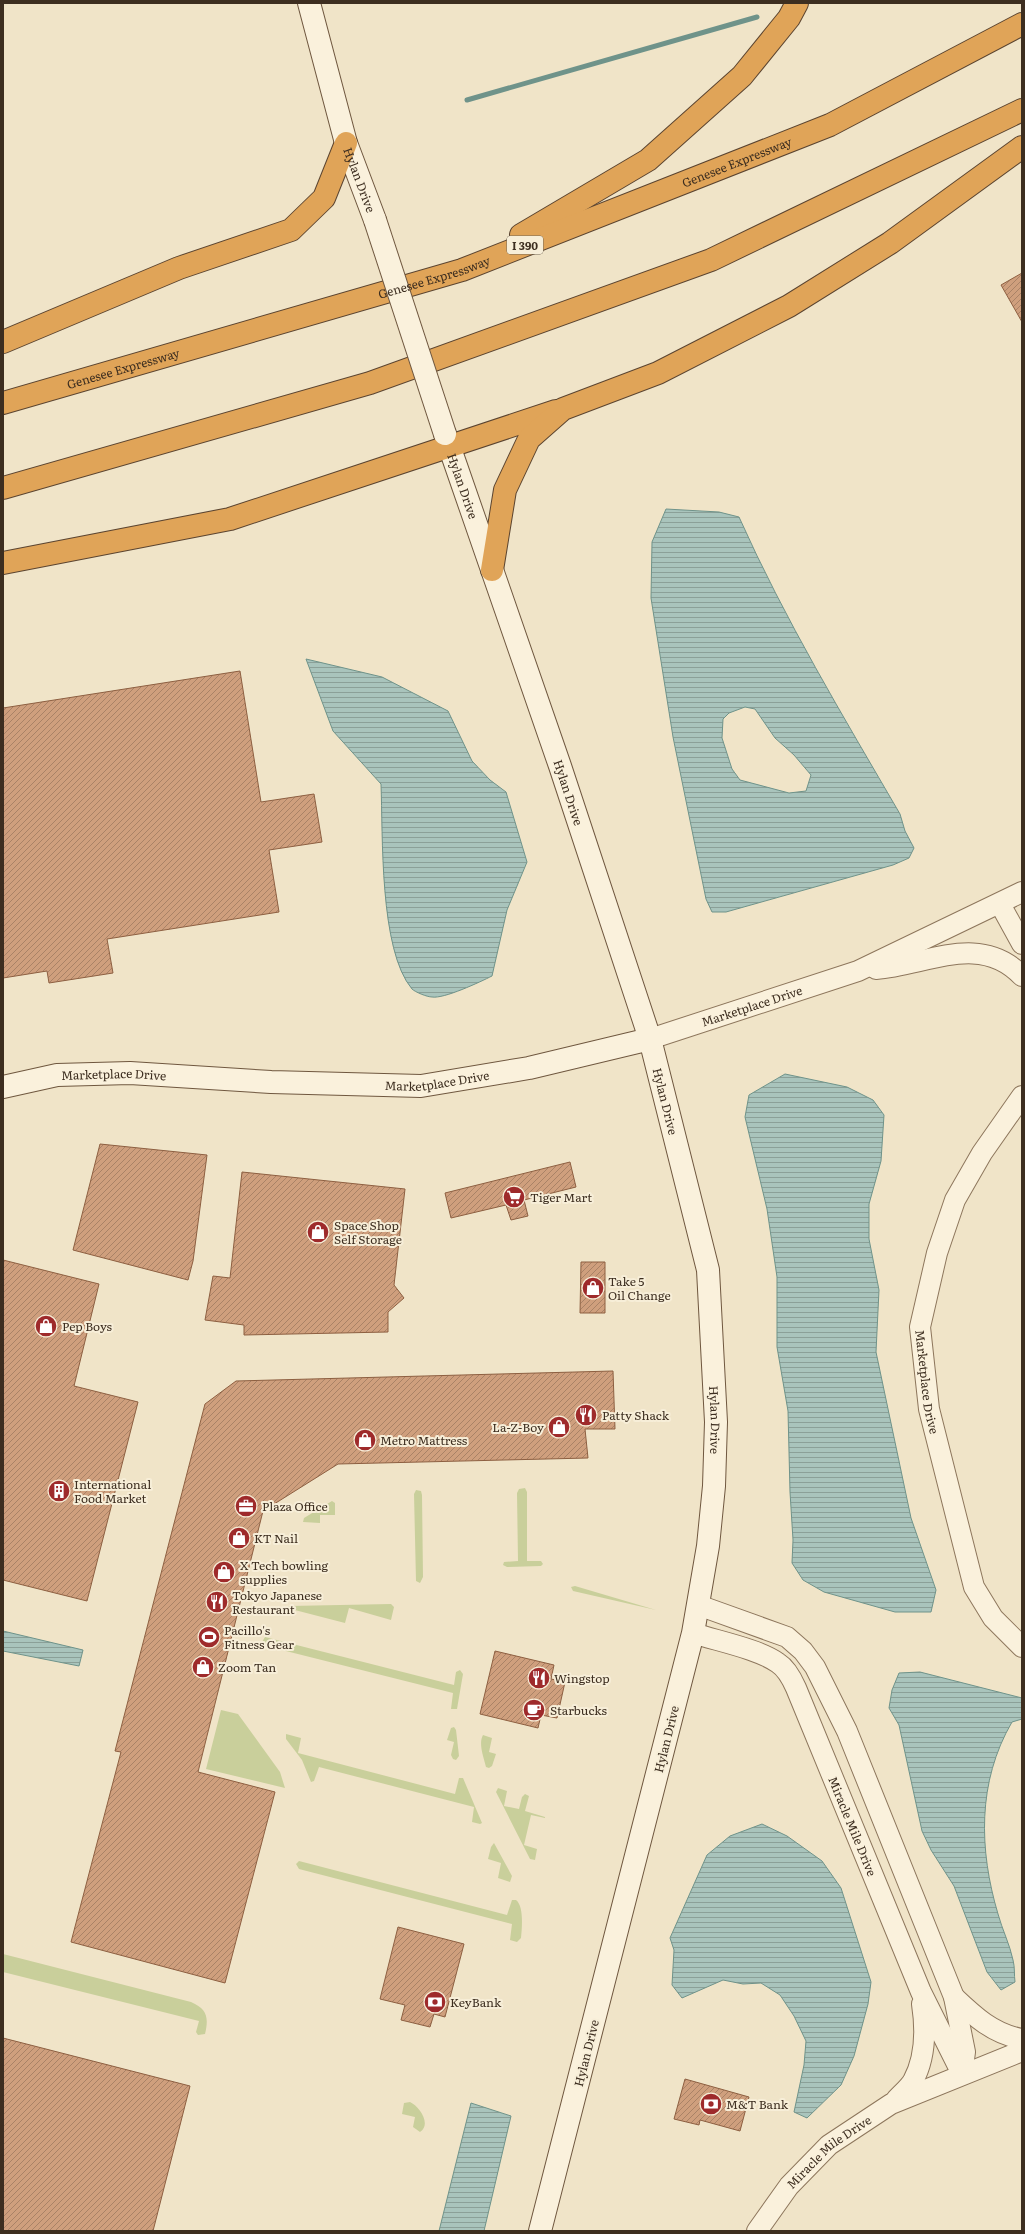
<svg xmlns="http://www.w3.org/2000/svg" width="1025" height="2234" font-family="Literata,serif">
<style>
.grass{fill:#c9cf9b}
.water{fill:url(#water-rules);stroke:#6f938a;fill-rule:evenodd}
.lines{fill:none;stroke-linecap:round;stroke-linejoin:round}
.stream{stroke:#6f938a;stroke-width:5}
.building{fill:url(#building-hatch);stroke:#8d5f41}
.street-casing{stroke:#8d765c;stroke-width:22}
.secondary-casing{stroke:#6f573f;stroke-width:24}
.highway-casing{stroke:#5b4430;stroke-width:24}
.street{stroke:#faf1dc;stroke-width:20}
.secondary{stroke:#faf1dc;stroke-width:22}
.highway{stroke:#e0a458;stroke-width:22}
.secondary-bridge-casing{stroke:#6f573f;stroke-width:24;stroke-linecap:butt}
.secondary-bridge{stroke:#faf1dc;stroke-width:22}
.labels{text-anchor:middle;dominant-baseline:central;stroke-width:4;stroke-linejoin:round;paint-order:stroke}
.shield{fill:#f7eed8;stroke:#756857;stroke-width:1}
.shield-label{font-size:11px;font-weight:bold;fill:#3d2e20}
.street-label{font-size:12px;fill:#3d2e20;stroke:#f7eed8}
.poi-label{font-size:12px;fill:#3d2e20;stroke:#f7eed8;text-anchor:start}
</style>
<defs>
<pattern id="water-rules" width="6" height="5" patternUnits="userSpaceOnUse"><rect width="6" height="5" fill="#a9c4bc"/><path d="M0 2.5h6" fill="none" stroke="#8ba098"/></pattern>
<pattern id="building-hatch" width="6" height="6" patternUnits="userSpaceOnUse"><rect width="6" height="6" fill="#cf9f7d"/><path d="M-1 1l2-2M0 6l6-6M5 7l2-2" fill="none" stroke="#a98266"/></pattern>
</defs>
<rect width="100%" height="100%" fill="#f0e4c8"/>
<path class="grass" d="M525 1488 527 1492V1561H541L543 1564 541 1566 507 1567 503 1565 504 1562 518 1561 517 1493 519 1489Z
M416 1490 421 1491 422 1495 423 1577 420 1583 416 1581 414 1494Z
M332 1501 335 1503V1515H320V1523L303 1522 304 1518Z
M575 1586 656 1610 573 1591 571 1587Z
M391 1604 394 1607 391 1620 349 1608 345 1623 287 1608 289 1606Z
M265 1637 454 1685 456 1672 460 1670 463 1674 457 1709H451L453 1693 266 1646 262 1642Z
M221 1710 238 1714 280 1772 285 1788 206 1769Z
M451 1728 454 1727 456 1730 459 1756 456 1760 453 1759 451 1755 454 1742 447 1740Z
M286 1734 301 1738 298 1753 455 1794 459 1778H463L482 1823 480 1824 472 1822 474 1807 319 1767 314 1781 311 1782 302 1760 286 1739Z
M483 1735 492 1738 489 1752 496 1754 492 1766 489 1768 486 1767C484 1758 478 1744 483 1735Z
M498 1788 507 1791 504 1806 519 1809 522 1797 525 1794 529 1796 525 1811 545 1817V1818L531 1815 524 1845 537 1849 535 1860 530 1859 496 1792Z
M494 1843 512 1876 510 1882 498 1878 501 1863 488 1859 491 1847Z
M299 1861 507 1915 512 1900H516C524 1906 522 1928 521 1938L517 1942 510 1940 512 1924 299 1869 296 1864Z
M3 1954 191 2002C207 2009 209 2017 205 2034L198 2035 196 2032 199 2021 3 1972Z
M410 2102C419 2106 432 2124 420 2132L413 2127 415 2117 402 2114 404 2103Z"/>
<path class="water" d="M666 509 719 512 739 517C785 620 843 716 900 814L905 831 914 848 909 858 893 865 726 912H712L706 899 673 737 651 598 652 542ZM745 707 755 709 775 738 794 755 811 775 806 791 789 793 740 780 732 769 722 738 723 719 729 713Z
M306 659 382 677 448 711 472 761 490 780 506 792 527 862 507 910 492 976C480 982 444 999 432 997 427 997 415 992 412 989 379 950 383 834 381 784L333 731Z
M785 1074 847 1087 873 1100 884 1115 881 1161 869 1204V1239L879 1290 876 1352 911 1518 936 1590 931 1612H895L824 1592 803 1580 792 1563 793 1540 790 1492 788 1411 777 1347V1277L767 1209 745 1117 749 1095Z
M3 1631 83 1650 79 1666 3 1651Z
M920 1672 1022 1698V1719L1012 1722C977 1782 979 1850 998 1914 1002 1929 1010 1945 1013 1960 1015 1967 1014 1975 1015 1982L1001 1990 987 1972 954 1886 931 1850 922 1831 899 1725 889 1708 892 1690 899 1673Z
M762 1824 787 1836 822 1861 841 1888 871 1982 868 2004 854 2056 841 2085 807 2118 794 2112 804 2065 806 2041 794 2016 780 1995 761 1983 743 1984 723 1980 682 1998 672 1985 674 1950 670 1938 707 1855 730 1836Z
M471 2103 511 2116 484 2231H439Z"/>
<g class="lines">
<path class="stream" d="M467 100 757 17"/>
</g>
<path class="building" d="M1022 273V322L1001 285Z
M240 671 261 802 314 794 322 842 269 850 279 912 107 939 113 973 49 983 47 971 3 978V708Z
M100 1144 207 1155 193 1261 188 1280 73 1250Z
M570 1162 576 1187 524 1200 528 1216 511 1220 506 1205 451 1218 445 1193Z
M242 1172 405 1189 394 1285 404 1298 388 1312V1332L244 1335V1325L205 1320 213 1276 230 1278Z
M3 1260 99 1284 74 1386 138 1402 87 1601 3 1580Z
M581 1262H605V1313H580Z
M613 1371 615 1429H585L588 1458 338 1464 263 1511 198 1772 275 1792 225 1983 71 1942 121 1752 115 1751 205 1404 236 1381Z
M495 1651 554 1665 551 1679 565 1682 557 1718 541 1715 538 1728 480 1714Z
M398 1927 464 1944 445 2017 434 2014 430 2027 401 2020 405 2005 380 1999Z
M3 2038 190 2086 153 2231H3Z
M685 2079 749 2097 740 2131 700 2120 699 2125 674 2119Z"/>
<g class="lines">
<g class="street-casing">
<g id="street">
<path d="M1000 904 1022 944"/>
<path d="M876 969C927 965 980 932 1022 976"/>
<path id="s1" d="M650 1039 858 971 1022 892"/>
<path id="s2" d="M1022 1096 982 1153 955 1200 937 1253 920 1327 929 1409 974 1587 993 1618 1022 1647"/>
<path d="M698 1605 787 1637 803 1651 815 1667 847 1731 954 1997 965 2052 962 2074"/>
<path id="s3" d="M693 1633C717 1641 759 1649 778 1663 786 1668 792 1679 796 1688L921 1992 962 2074"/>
<path d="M954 1997C974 2016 993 2034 1022 2039"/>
<path d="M896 2100C901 2094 909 2088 913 2081 926 2057 926 2030 922 2004"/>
<path id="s4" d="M757 2231 789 2186 829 2145 891 2104 1022 2051"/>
</g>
</g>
<g class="secondary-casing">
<g id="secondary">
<path id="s5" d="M309 3 346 143 375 220"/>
<path id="s6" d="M445 434 560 766 650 1039 708 1270 716 1422 714 1486 708 1546 693 1633 540 2231"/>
<path id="s7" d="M3 1087 57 1075 130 1073 271 1082 421 1086 529 1068 650 1039"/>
</g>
</g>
<g class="highway-casing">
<g id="highway">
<path d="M521 235 648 160 742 76 789 18 797 3"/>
<path d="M3 342 179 268 291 230 324 198 346 143"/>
<path id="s8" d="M3 403 462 270 830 125 1022 24"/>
<path d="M3 488 370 383 711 260 1022 110"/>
<path d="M3 563 230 519 556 411"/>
<path d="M492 570 505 490 529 439 563 409 658 373 789 306 890 243 1022 147"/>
</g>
</g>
<use href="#street" class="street"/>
<use href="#secondary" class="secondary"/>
<use href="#highway" class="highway"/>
<g class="secondary-bridge-casing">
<path id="secondary-bridge" d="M375 220 445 434"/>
</g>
<use href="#secondary-bridge" class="secondary-bridge"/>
</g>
<defs>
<g id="supermarket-disc" transform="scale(1.15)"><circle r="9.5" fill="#9e2a2b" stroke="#f7eed8"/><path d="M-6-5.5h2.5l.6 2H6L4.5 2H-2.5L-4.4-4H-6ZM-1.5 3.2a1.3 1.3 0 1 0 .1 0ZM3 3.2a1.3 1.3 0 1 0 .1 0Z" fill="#fff"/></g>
<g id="shop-disc" transform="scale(1.15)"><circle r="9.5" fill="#9e2a2b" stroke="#f7eed8"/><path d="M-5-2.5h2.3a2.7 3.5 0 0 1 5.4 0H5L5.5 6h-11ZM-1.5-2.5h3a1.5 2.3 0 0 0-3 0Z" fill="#fff"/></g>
<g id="restaurant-disc" transform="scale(1.15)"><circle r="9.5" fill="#9e2a2b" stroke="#f7eed8"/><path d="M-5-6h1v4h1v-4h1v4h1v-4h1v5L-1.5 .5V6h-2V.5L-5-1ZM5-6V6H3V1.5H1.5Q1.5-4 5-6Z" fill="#fff"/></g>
<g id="building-disc" transform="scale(1.15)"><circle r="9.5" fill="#9e2a2b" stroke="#f7eed8"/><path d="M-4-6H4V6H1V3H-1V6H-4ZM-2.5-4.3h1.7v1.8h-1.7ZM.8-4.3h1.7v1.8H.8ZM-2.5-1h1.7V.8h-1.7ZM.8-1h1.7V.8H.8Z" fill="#fff"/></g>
<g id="office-disc" transform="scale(1.15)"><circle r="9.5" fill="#9e2a2b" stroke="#f7eed8"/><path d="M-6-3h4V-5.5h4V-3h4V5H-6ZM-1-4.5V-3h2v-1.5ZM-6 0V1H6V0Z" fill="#fff"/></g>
<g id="stadium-disc" transform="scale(1.15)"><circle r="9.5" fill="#9e2a2b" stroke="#f7eed8"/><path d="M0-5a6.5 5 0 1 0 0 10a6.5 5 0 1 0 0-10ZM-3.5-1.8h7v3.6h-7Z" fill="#fff"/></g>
<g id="cafe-disc" transform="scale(1.15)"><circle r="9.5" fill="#9e2a2b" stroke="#f7eed8"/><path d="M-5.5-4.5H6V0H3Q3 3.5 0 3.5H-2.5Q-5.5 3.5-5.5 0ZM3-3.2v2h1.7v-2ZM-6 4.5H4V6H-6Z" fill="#fff"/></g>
<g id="bank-disc" transform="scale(1.15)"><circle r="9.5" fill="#9e2a2b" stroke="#f7eed8"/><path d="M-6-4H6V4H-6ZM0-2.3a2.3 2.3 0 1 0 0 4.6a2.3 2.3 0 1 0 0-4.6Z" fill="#fff"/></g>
</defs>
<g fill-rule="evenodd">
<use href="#supermarket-disc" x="514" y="1197"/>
<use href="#shop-disc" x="318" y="1232"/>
<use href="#shop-disc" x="593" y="1288"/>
<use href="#shop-disc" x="46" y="1326"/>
<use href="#restaurant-disc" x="586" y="1415"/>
<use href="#shop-disc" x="559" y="1427"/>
<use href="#shop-disc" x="365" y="1440"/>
<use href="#building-disc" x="59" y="1491"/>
<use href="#office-disc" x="246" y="1506"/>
<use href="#shop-disc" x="239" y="1538"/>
<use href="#shop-disc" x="224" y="1572"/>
<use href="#restaurant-disc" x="217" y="1602"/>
<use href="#stadium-disc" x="209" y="1637"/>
<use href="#shop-disc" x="203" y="1667"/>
<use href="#restaurant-disc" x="539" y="1678"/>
<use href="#cafe-disc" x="534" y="1710"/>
<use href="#bank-disc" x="435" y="2002"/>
<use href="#bank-disc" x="711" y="2104"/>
</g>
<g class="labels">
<rect class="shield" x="507" y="236" width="36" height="18" rx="3"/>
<g class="shield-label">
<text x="525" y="245">I 390</text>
</g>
<g class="street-label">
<text stroke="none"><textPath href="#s8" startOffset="773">Genesee Expressway</textPath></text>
<text stroke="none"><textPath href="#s5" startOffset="184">Hylan Drive</textPath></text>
<text stroke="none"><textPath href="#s8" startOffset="449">Genesee Expressway</textPath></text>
<text stroke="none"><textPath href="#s8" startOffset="125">Genesee Expressway</textPath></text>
<text stroke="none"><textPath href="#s6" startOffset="55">Hylan Drive</textPath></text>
<text stroke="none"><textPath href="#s6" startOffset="379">Hylan Drive</textPath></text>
<text stroke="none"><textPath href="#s1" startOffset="107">Marketplace Drive</textPath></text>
<text stroke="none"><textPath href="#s7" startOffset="112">Marketplace Drive</textPath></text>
<text stroke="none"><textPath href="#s7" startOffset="436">Marketplace Drive</textPath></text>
<text stroke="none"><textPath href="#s6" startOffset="703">Hylan Drive</textPath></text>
<text stroke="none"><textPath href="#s2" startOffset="311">Marketplace Drive</textPath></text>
<text stroke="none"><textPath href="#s6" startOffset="1027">Hylan Drive</textPath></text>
<text transform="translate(666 1739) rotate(-76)">Hylan Drive</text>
<text stroke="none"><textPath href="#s3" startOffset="271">Miracle Mile Drive</textPath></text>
<text transform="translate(586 2053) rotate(-76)">Hylan Drive</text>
<text stroke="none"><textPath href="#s4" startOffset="108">Miracle Mile Drive</textPath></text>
</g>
<g class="poi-label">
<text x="530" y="1197">Tiger Mart</text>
<text x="334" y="1225">Space Shop<tspan x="334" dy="14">Self Storage</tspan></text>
<text x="608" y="1281">Take 5<tspan x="608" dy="14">Oil Change</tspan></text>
<text x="62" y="1326">Pep Boys</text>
<text x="602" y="1415">Patty Shack</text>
<text x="544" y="1427" text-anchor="end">La-Z-Boy</text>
<text x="380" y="1440">Metro Mattress</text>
<text x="74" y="1484">International<tspan x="74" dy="14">Food Market</tspan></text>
<text x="262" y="1506">Plaza Office</text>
<text x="254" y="1538">KT Nail</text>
<text x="240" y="1565">X Tech bowling<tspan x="240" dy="14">supplies</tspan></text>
<text x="232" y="1595">Tokyo Japanese<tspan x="232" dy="14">Restaurant</tspan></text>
<text x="224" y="1630">Pacillo's<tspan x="224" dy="14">Fitness Gear</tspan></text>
<text x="218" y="1667">Zoom Tan</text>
<text x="554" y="1678">Wingstop</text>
<text x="550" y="1710">Starbucks</text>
<text x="450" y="2002">KeyBank</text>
<text x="726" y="2104">M&amp;T Bank</text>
</g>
</g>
<rect width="1025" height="2234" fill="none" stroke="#3d2e20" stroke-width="8"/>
</svg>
